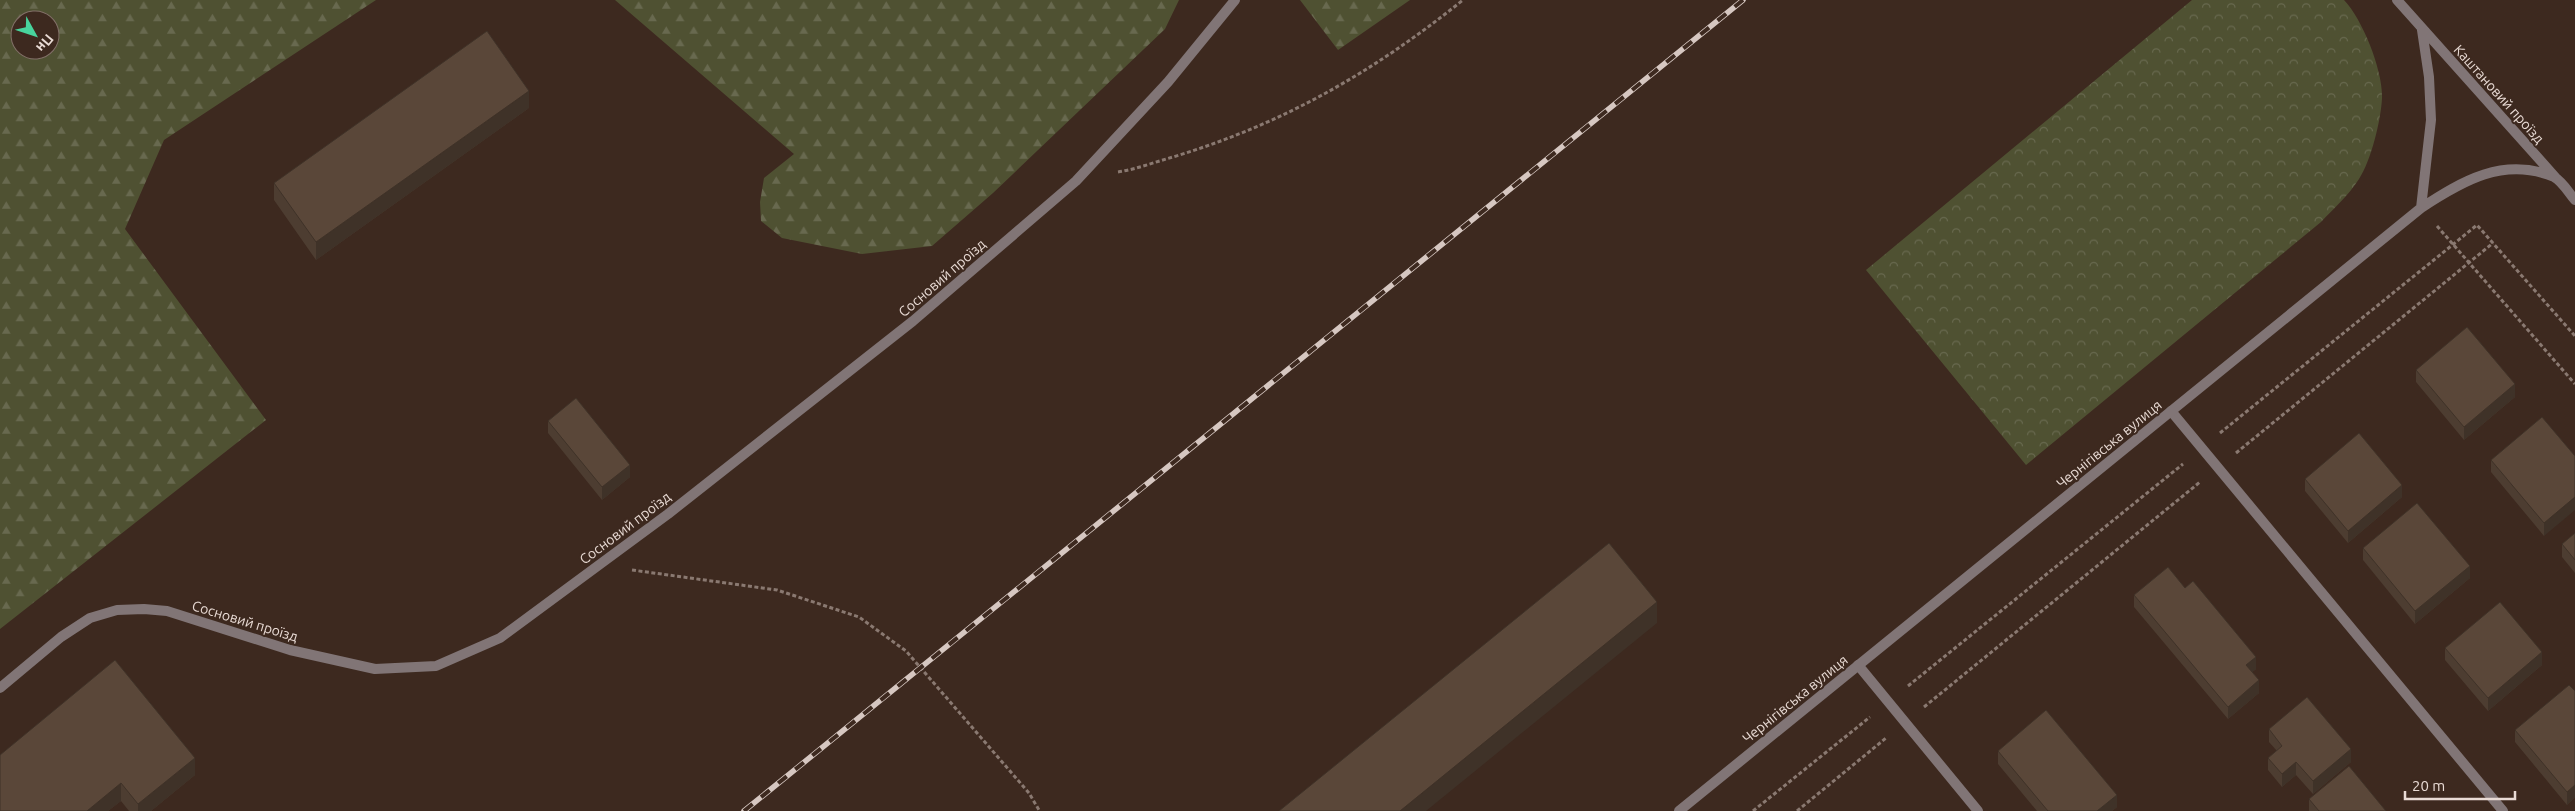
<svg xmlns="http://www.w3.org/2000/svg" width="2575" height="811" font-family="Ubuntu,sans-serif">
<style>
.forest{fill:url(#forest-firs);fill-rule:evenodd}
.park{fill:url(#park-crowns)}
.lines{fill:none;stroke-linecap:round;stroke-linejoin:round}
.path{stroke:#8a7971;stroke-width:3;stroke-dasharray:4 2.5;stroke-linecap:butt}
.minor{stroke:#817576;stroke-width:10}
.tertiary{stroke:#817576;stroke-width:10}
.rail-casing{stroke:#d6c7c1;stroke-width:5.5}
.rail{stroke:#3d291f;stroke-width:4;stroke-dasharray:11;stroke-linecap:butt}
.wall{fill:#4d3d31}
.shaded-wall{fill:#3f3228}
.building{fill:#5a4739;stroke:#3f3228}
.labels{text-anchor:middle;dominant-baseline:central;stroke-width:4;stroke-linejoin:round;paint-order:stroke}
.street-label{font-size:14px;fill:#e9dbd5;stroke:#3d291f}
</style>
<defs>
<pattern id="forest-firs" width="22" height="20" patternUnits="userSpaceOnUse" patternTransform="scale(1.25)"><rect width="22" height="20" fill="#4f5132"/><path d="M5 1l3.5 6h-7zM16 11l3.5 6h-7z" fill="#68694f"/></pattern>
<pattern id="park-crowns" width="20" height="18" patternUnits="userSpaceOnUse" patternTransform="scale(1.25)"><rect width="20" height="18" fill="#4f5132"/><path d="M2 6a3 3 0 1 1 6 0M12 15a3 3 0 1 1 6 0" fill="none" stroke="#68694f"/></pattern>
</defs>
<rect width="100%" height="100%" fill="#3d291f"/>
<path class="forest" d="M0 0H376L164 140 125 229 266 420 0 629ZM20 20H50V50H20Z
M615 0H1179L1165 29 993 193 932 246 862 254 782 238 761 221 760 202 764 178 794 154Z
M1300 0H1410L1338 50Z"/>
<path class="park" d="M2192 0H2344C2363 20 2383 71 2382 98 2381 120 2371 161 2359 179 2349 195 2334 208 2321 222L2026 465 1866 270Z"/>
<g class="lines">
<path class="path" d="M1118 172C1137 169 1155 162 1173 157 1285 123 1373 72 1463 0
M2437 226 2575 384
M2220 433 2477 225 2575 336
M2236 453 2493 243
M632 570 777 590 859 617 906 651 1029 793 1039 810 1037 811
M1908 686 2183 464
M1924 707 2200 482
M1753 811 1870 717
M1797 811 1886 738"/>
<path class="minor" d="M2171 411 2503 811
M1858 665 1978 811
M0 688 61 637 90 618 117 610 144 609 167 611 290 650 375 669 436 666 500 638 668 514 913 321 1076 181 1168 82 1235 0"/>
<path class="tertiary" d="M2397 0 2556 178
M2421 208 2431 120 2429 77 2422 30
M1679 811 2421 208C2462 181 2504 156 2554 177 2562 181 2569 193 2575 200"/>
<g class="rail-casing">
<path id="rail" d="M744 811 1743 0"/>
</g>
<use href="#rail" class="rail"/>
</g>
<path class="wall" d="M529 108 316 260 274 200V183Z
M2416 370 2515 397 2464 440 2416 382Z
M548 421 630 477 602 500 548 433Z
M2575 456 2544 536 2491 472V460Z
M2305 479 2402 497 2348 543 2305 491Z
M2575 533V573L2562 557V544Z
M2363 548 2470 578 2415 624 2363 560Z
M2134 595 2256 669 2252 672 2259 693 2228 719 2134 607Z
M2445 648 2542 665 2488 711 2445 660Z
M2575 691V797L2567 805 2515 742V730Z
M2269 729 2351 762 2313 794 2296 775 2282 787 2268 770V758L2277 751 2269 742Z
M1998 751 2117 807 2112 811H2037L1998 764Z
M195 758V775L151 811H129L121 801 108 811H0Z
M2309 799 2386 811H2309Z"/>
<path class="shaded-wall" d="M529 91V108L316 260V242Z
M2515 384V397L2464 440V427Z
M630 465V477L602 500V487Z
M2402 485V497L2348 543V531Z
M2575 497V510L2544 536V523Z
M2470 566V578L2415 624V611Z
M1657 602V623L1426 811H1400Z
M2542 652V665L2488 711V698Z
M2256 657V669L2246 678V665Z
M2259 680V693L2228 719V707Z
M2351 749V762L2313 794V781Z
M195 758V775L151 811H138V804Z
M2296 762V775L2282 787V774Z
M121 783V801L108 811H87Z
M2575 785V797L2567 805V792Z
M2117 795V807L2112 811H2097Z"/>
<path class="building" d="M487 31 529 91 316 242 274 183Z
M2467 327 2515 384 2464 427 2416 370Z
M576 398 630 465 602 487 548 421Z
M2542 417 2575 456V497L2544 523 2491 460Z
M2359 433 2402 485 2348 531 2305 479Z
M2417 503 2470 566 2415 611 2363 548Z
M2575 533V560L2562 544Z
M1609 543 1657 602 1400 811H1279Z
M2168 567 2185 588 2193 581 2256 657 2246 665 2259 680 2228 707 2134 595Z
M2500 602 2542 652 2488 698 2445 648Z
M115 660 195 758 138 804 121 783 87 811H0V755Z
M2569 685 2575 691V785L2567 792 2515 730Z
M2307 697 2351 749 2313 781 2296 762 2282 774 2268 758 2282 746 2269 729Z
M2046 710 2117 795 2097 811H2048L1998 751Z
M2349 766 2386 811H2319L2309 799Z"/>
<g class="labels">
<g class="street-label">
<text transform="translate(2499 94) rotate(48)">Каштановий проїзд</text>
<text transform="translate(942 278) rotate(-41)">Сосновий проїзд</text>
<text transform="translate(2109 444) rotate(-39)">Чернігівська вулиця</text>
<text transform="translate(625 528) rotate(-37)">Сосновий проїзд</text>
<text transform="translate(245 621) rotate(17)">Сосновий проїзд</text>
<text transform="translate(1795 699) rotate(-39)">Чернігівська вулиця</text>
</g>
</g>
<g transform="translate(35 35) rotate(130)"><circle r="24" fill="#3d291f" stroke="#827068"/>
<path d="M0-4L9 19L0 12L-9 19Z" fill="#48d49d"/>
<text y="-8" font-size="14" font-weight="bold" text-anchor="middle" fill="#e9dbd5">Пн</text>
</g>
<path d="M2405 791v8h110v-8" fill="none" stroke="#e9dbd5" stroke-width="2.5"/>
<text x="2412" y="791" font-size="15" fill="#e9dbd5" stroke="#3d291f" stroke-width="4" paint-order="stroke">20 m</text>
</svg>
